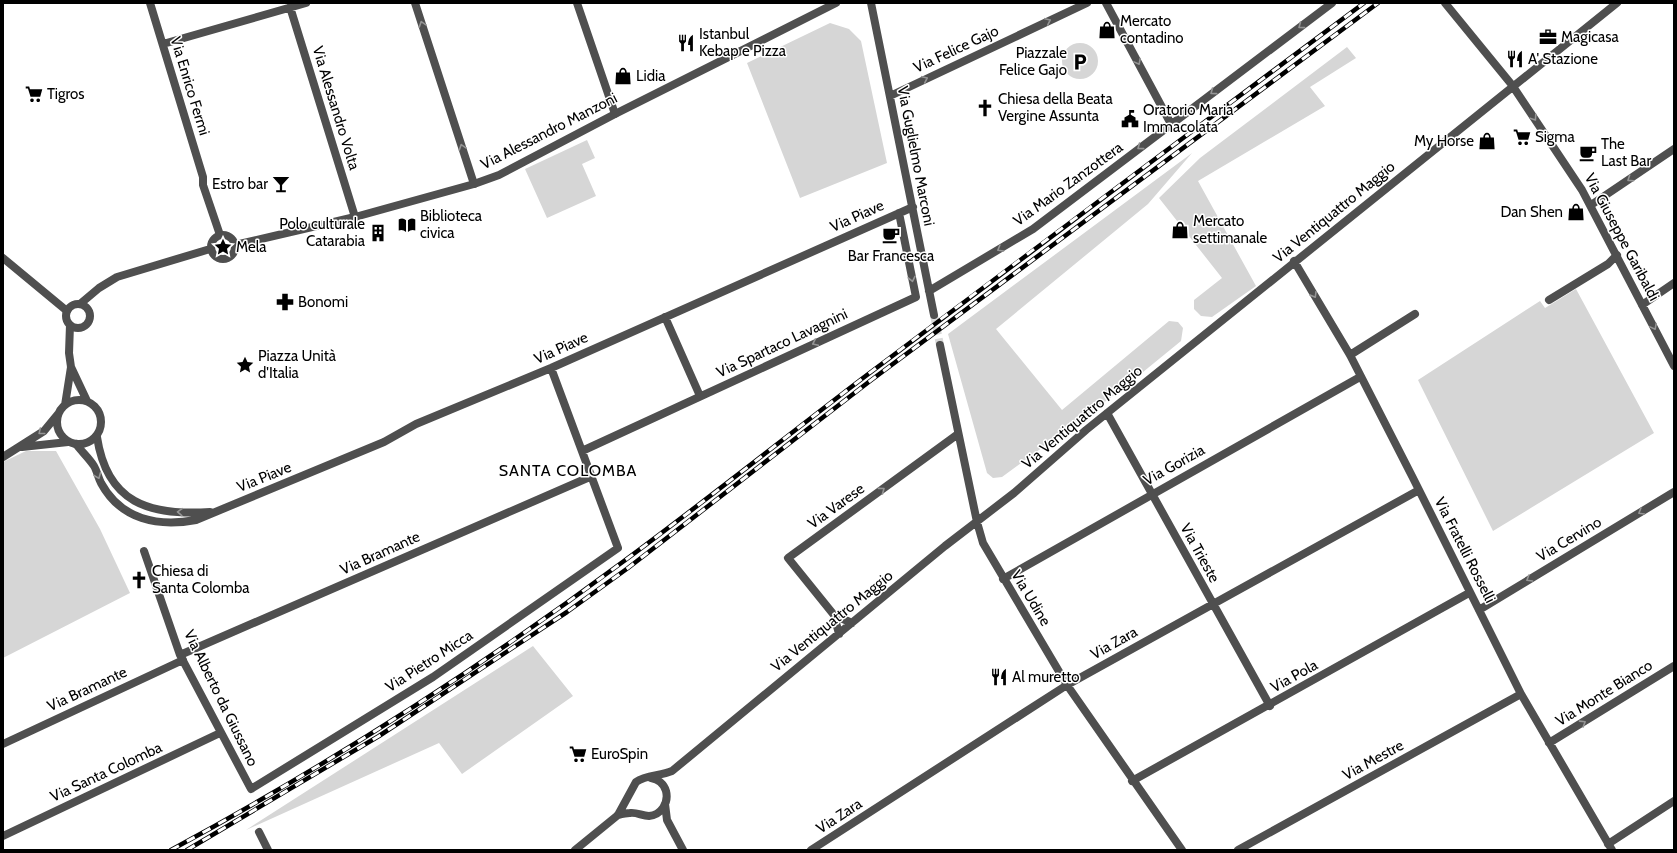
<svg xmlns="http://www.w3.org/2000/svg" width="1677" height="853" font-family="Cabin,sans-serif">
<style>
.green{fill:#d6d6d6}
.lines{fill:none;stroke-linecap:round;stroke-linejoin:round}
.minor-tunnel{stroke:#d9d9d9;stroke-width:8;stroke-dasharray:8 4;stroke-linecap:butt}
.minor{stroke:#4f4f4f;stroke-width:8}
.tertiary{stroke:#4f4f4f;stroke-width:8}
.rail-casing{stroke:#000;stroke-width:4.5}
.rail{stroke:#fff;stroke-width:3;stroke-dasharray:9;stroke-linecap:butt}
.oneway{stroke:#959595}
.labels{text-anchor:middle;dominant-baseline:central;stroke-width:3;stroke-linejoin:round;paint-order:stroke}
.poi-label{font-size:15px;fill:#000;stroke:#fff;text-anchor:start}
.street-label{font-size:15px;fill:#000;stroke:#fff}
.neighbourhood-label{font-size:16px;letter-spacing:1px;fill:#000;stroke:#fff}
</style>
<rect width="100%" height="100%" fill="#fff"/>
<path class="green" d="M830 23 849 29 861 41 887 163 800 198 747 63Z
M1062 61a18 18 0 1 1 36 0a18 18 0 1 1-36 0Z
M1347 47 1356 58 1310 87 1325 106 1198 181 1256 286 1212 317 1201 316 1194 309V300L1222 278 1159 198 1200 158Z
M587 140 595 158 582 164 596 196 547 218 525 169Z
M1192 153 1148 204 996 329 1062 410 1169 321 1178 322 1183 328 1181 341 1121 390 1002 477 993 478 987 473 948 334Z
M1576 289 1654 433 1493 531 1418 380 1540 301 1545 308Z
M26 451H56L100 529 130 593 3 658V462Z
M533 646 573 696 462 774 439 743 246 830Z"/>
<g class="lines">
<path class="minor-tunnel" d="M934 315 940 345"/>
<path class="minor" d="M150 3 203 177V185L220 235
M415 3 474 184
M577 3 615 114
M871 3 934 315
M1106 3 1171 124
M1445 3 1512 85 1582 190 1674 366
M290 7 355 217
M163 44 306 3
M890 96 1087 3
M1591 205 1674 149
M3 258 67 311
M1294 261 1350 355 1413 478 1521 694 1612 850
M929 291 1033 229 1332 3
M1549 300 1608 264 1617 255
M1642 305 1674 283
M665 317 700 396
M940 345 977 522 983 543 1067 685 1182 850
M1350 355 1415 314
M1107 413 1270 706
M97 437C107 503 149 516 210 512
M76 444C81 451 89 458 94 466 97 471 98 477 101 483 121 520 158 527 196 520L384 442 416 424 551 368 913 207
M582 451 916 297 899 213
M144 551 180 655 251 789 433 677 618 548 551 368
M1003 579 1360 377
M1479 610 1674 492
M834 615 839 634
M852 623 834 615 788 558 958 434
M180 655 592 476
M1549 743 1674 666
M3 744 183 660
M1132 781 1469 593
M665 804 667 820 683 850
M618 815C622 814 626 813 630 813 637 812 642 816 649 816 661 815 669 803 666 791 664 784 658 779 651 778
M259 832 268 850
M3 836 220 733
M1608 844 1674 801
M575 850 618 815 636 782C646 775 660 776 672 771L945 546 1014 493 1086 430 1617 3
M811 850 1067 685 1419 490
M1238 850 1521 694"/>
<path class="tertiary" d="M211 247a12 12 0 1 1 24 0a12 12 0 1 1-24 0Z
M235 245 355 217 474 184 499 175 615 114 836 3
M66 316a12 12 0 1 1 24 0a12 12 0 1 1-24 0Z
M80 304 99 288 117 277 210 249
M71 367 87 401
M57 422a22 22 0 1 1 44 0a22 22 0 1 1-44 0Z
M65 405 71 367 69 353 70 325
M22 447 68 442
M3 457 44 431 58 414"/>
<g class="rail-casing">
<path id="rail" d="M171 850C328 765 480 668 624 561 704 502 783 439 863 378 1029 252 1197 128 1364 3
M187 850 379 736 567 612 628 568 870 381 1378 3"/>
</g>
<use href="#rail" class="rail"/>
</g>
<defs><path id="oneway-chevron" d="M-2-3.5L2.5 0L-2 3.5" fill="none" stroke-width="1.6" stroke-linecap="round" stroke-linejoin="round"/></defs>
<g class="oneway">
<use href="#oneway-chevron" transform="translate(1048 21) rotate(-25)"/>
<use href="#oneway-chevron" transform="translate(422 24) rotate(-108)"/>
<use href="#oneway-chevron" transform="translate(1301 26) rotate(143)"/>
<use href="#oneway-chevron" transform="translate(1138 62) rotate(62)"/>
<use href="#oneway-chevron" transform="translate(925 79) rotate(-25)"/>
<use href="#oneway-chevron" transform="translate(1213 92) rotate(143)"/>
<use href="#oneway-chevron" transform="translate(1534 118) rotate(56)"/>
<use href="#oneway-chevron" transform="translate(462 147) rotate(-108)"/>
<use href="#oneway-chevron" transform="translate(1140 147) rotate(143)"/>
<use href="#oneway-chevron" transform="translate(1630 179) rotate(146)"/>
<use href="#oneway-chevron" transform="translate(1000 249) rotate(149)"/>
<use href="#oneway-chevron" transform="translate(912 279) rotate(78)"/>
<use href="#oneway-chevron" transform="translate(1314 295) rotate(60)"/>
<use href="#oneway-chevron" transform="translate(1654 327) rotate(62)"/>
<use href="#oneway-chevron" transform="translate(815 343) rotate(155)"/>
<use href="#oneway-chevron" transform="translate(41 432) rotate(141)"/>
<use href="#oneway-chevron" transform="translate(98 476) rotate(68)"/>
<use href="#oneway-chevron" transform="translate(882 490) rotate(-36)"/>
<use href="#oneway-chevron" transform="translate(180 512) rotate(-177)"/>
<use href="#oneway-chevron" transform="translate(1641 512) rotate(149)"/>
<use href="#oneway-chevron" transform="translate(1529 579) rotate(149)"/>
<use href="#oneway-chevron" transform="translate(1583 723) rotate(-32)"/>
</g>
<defs>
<g id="shop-bare" transform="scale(1.38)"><path d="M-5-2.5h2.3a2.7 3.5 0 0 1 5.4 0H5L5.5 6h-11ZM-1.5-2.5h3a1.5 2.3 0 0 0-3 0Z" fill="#000" stroke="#fff" stroke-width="2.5" paint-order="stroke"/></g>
<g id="office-bare" transform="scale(1.38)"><path d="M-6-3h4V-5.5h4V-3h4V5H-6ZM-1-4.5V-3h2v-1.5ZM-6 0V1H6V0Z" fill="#000" stroke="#fff" stroke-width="2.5" paint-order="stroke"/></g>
<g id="restaurant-bare" transform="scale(1.38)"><path d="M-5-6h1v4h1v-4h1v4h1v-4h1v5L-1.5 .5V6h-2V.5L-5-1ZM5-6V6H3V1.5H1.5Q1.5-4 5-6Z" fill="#000" stroke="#fff" stroke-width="2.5" paint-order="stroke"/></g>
<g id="parking-bare" transform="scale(1.38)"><path d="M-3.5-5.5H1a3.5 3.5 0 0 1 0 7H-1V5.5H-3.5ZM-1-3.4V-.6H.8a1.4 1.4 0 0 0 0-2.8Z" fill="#000" stroke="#fff" stroke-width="2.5" paint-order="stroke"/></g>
<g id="supermarket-bare" transform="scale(1.38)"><path d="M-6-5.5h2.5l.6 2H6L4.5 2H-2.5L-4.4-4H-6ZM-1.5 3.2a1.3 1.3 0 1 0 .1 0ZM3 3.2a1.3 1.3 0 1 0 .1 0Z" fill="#000" stroke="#fff" stroke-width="2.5" paint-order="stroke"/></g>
<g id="church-bare" transform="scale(1.38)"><path d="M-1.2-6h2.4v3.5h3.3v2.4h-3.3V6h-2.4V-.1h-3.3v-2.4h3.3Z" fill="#000" stroke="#fff" stroke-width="2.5" paint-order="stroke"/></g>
<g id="civic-bare" transform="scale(1.38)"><path d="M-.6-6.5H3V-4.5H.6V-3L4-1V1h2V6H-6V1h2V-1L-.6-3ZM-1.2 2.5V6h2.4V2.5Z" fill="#000" stroke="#fff" stroke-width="2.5" paint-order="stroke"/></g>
<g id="cafe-bare" transform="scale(1.38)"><path d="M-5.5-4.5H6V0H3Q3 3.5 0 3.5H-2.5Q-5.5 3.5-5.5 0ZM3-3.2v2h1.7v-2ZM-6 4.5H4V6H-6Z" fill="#000" stroke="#fff" stroke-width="2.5" paint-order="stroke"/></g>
<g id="bar-bare" transform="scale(1.38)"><path d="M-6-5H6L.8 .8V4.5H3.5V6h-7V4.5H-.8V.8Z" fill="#000" stroke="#fff" stroke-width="2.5" paint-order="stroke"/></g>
<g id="library-bare" transform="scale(1.38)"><path d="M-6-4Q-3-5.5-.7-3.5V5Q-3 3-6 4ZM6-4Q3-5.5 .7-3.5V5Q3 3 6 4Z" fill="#000" stroke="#fff" stroke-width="2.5" paint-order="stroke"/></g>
<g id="building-bare" transform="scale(1.38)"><path d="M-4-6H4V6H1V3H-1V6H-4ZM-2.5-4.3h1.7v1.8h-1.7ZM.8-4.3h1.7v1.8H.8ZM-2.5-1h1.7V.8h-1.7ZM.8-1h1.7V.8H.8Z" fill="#000" stroke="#fff" stroke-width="2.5" paint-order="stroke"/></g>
<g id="sight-bare" transform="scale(1.38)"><path d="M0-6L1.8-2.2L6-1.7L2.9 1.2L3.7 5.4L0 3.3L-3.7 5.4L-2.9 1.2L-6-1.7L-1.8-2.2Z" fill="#000" stroke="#fff" stroke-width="2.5" paint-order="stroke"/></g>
<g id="pharmacy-bare" transform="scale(1.38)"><path d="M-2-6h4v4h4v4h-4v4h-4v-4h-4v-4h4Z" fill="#000" stroke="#fff" stroke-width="2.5" paint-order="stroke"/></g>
</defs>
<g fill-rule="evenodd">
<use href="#shop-bare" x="1107" y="30"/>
<use href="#office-bare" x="1548" y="37"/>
<use href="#restaurant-bare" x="686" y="43"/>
<use href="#restaurant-bare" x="1515" y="59"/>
<use href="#parking-bare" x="1080" y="62"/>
<use href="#shop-bare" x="623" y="76"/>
<use href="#supermarket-bare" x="34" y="94"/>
<use href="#church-bare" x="985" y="108"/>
<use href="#civic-bare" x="1130" y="119"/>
<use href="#supermarket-bare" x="1522" y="137"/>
<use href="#shop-bare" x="1487" y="141"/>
<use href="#cafe-bare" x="1588" y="153"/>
<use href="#bar-bare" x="281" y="184"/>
<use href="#shop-bare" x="1576" y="212"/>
<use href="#library-bare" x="407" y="225"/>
<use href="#shop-bare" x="1180" y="230"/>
<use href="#building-bare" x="378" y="233"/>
<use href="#cafe-bare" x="891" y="235"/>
<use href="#sight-bare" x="223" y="247"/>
<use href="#pharmacy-bare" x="285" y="302"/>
<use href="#sight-bare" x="245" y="365"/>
<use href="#church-bare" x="139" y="580"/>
<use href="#restaurant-bare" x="999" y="677"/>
<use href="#supermarket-bare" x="578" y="754"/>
</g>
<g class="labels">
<g class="poi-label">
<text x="1120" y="21">Mercato<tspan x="1120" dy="17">contadino</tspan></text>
<text x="699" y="34">Istanbul<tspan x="699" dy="17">Kebap e Pizza</tspan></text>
<text x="1561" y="37">Magicasa</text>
<text x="1067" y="53" text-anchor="end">Piazzale<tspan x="1067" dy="17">Felice Gajo</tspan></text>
<text x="1528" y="59">A' Stazione</text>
<text x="636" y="76">Lidia</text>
<text x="47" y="94">Tigros</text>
<text x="998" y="99">Chiesa della Beata<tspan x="998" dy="17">Vergine Assunta</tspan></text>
<text x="1143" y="110">Oratorio Maria<tspan x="1143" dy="17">Immacolata</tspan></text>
<text x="1535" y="137">Sigma</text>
<text x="1474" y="141" text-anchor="end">My Horse</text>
<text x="1601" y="144">The<tspan x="1601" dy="17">Last Bar</tspan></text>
<text x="268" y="184" text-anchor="end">Estro bar</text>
<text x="1563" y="212" text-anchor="end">Dan Shen</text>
<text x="420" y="216">Biblioteca<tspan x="420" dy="17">civica</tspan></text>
<text x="1193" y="221">Mercato<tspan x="1193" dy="17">settimanale</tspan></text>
<text x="365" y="224" text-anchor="end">Polo culturale<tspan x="365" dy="17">Catarabia</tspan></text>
<text x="236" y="247">Mela</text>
<text x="891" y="256" text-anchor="middle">Bar Francesca</text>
<text x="298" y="302">Bonomi</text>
<text x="258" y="356">Piazza Unità<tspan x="258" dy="17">d'Italia</tspan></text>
<text x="152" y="571">Chiesa di<tspan x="152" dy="17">Santa Colomba</tspan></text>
<text x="1012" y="677">Al muretto</text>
<text x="591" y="754">EuroSpin</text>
</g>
<g class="street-label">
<text transform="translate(956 49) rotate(-25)">Via Felice Gajo</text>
<text transform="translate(190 86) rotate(73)">Via Enrico Fermi</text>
<text transform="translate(336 108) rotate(73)">Via Alessandro Volta</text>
<text transform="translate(549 131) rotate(-27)">Via Alessandro Manzoni</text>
<text transform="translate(916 156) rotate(79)">Via Guglielmo Marconi</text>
<text transform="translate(1068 184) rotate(-36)">Via Mario Zanzottera</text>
<text transform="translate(1334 212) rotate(-39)">Via Ventiquattro Maggio</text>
<text transform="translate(857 216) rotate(-24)">Via Piave</text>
<text transform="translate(1622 237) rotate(62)">Via Giuseppe Garibaldi</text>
<text transform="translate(782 343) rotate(-25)">Via Spartaco Lavagnini</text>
<text transform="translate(561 348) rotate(-24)">Via Piave</text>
<text transform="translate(1082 417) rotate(-40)">Via Ventiquattro Maggio</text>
<text transform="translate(1174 465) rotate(-29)">Via Gorizia</text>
<text transform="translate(264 477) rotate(-22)">Via Piave</text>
<text transform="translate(836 506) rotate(-36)">Via Varese</text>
<text transform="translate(1569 539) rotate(-31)">Via Cervino</text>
<text transform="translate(1465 550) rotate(63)">Via Fratelli Rosselli</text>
<text transform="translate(380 553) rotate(-24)">Via Bramante</text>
<text transform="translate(1200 553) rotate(61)">Via Trieste</text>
<text transform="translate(1031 598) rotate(59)">Via Udine</text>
<text transform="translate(832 621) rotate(-39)">Via Ventiquattro Maggio</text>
<text transform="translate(1114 643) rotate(-29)">Via Zara</text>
<text transform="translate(429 661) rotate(-33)">Via Pietro Micca</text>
<text transform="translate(1294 676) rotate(-29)">Via Pola</text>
<text transform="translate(87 689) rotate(-25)">Via Bramante</text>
<text transform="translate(1604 693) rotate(-32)">Via Monte Bianco</text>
<text transform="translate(221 698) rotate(64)">Via Alberto da Giussano</text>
<text transform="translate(1373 760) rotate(-29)">Via Mestre</text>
<text transform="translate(106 772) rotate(-25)">Via Santa Colomba</text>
<text transform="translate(839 816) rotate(-33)">Via Zara</text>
</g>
<g class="neighbourhood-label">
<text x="568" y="470">SANTA COLOMBA</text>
</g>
</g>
<rect width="1677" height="853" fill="none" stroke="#000000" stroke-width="8"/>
</svg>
